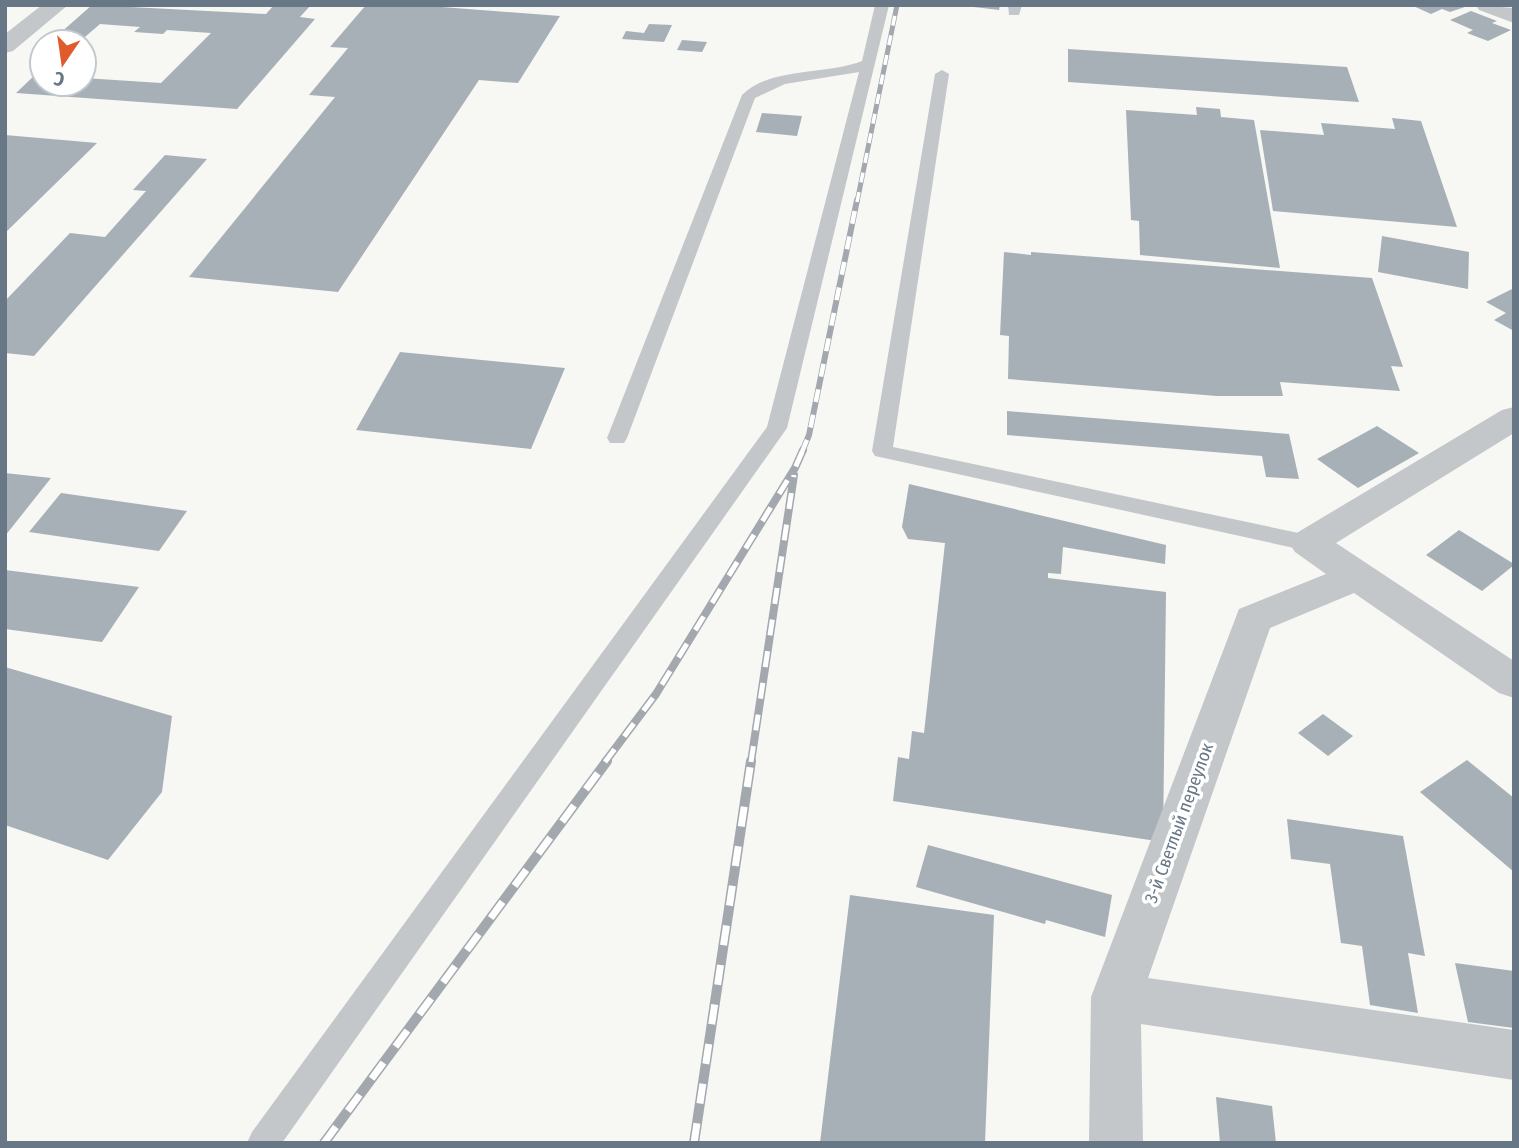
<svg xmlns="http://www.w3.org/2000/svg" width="1519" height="1148" font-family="'Fira Sans Condensed',sans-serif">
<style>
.building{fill:#a7b0b6}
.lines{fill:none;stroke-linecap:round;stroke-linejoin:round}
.service{fill:#c3c7ca;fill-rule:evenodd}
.minor{fill:#c3c7ca;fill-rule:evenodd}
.rail-far3-casing{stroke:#a2a8ae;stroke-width:5}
.rail-far2-casing{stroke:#a2a8ae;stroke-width:6}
.rail-far1-casing{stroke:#a2a8ae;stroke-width:8}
.rail-casing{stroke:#a2a8ae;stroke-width:10}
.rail-far3{stroke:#fff;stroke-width:3.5;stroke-dasharray:10;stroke-linecap:butt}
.rail-far2{stroke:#fff;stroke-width:4.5;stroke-dasharray:13;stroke-linecap:butt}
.rail-far1{stroke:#fff;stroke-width:5;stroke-dasharray:16;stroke-linecap:butt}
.rail{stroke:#fff;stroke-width:7;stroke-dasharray:20;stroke-linecap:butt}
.labels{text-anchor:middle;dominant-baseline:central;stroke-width:7;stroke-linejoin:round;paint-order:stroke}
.street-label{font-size:18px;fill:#677785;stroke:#fff}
</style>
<rect width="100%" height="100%" fill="#f7f7f4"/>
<path class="building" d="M92 5 266 14 274 5H302L310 6 300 17 315 19 237 109 16 93 36 74 42 75V84H84V78L161 83 211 33 167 30 163 34 134 32 140 27 100 24 79 42H50Z
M366 5H416L560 16 518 83 479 80 338 292 189 277 335 97 309 95 348 48 330 47Z
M957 5H1000L999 10Z
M1411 5H1462L1465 7 1450 12 1442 9 1431 14Z
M1471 11 1497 21 1492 23 1511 30 1488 41 1467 33 1473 30 1450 20Z
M649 24 672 25 664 42 622 39 626 31 644 33Z
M682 40 707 42 702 52 677 50Z
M1068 49 1347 67 1359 102 1068 82Z
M1196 107 1220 109 1221 117 1254 120 1280 268 1140 255 1139 221 1131 220 1126 110 1197 115Z
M762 113 802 116 797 136 756 132Z
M1392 118 1421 121 1457 227 1273 211 1260 130 1324 135 1321 123 1395 129Z
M5 135 97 143 5 233Z
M165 155 207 159 34 356 5 353V301L70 233 105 237 146 191 133 190Z
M1382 236 1469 252 1468 289 1378 272Z
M1004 252 1031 255V252L1372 278 1403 367 1391 366 1400 391 1280 382 1283 396H1217L1008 379 1009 336 1000 335Z
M1514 288V331L1494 320 1506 313 1486 302Z
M400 352 565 368 531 449 356 430Z
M1007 411 1289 434 1299 479 1266 477 1262 456 1007 435Z
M1377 426 1419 453 1358 488 1317 459Z
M5 473 51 478 5 536Z
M909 484 1166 545 1165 564 1063 547 1061 574 1048 573V578L1166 592 1163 842 893 801 898 757 909 759 912 731 924 733 945 543 908 539 902 527Z
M61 493 187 511 159 551 29 532Z
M1459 530 1514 564V565L1482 591 1426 555Z
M5 570 139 587 102 642 5 629Z
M5 667 172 716 162 792 108 860 5 825Z
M1323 714 1353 736 1328 756 1298 733Z
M1467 760 1514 798V872L1420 792Z
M1287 819 1403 836 1425 956 1408 953 1418 1013 1370 1005 1362 946 1341 943 1330 864 1291 859Z
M928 845 1112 895 1105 937 1046 920 1045 924 916 887Z
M850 895 994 915 985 1143H820Z
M1455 963 1514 971V1028L1468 1022Z
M1216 1097 1272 1106 1276 1143H1220Z"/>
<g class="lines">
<path class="service" d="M875 5H889L787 428 282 1143H247L252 1132 767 427 859 72 785 84 755 98 627 438 624 443H610L607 438 742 95C769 67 827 75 862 61Z
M1008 5H1022L1019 15H1009Z
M942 70 949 74 893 447 1308 535 1316 537 1319 543 1316 549 1308 551 875 456 872 451 935 74Z"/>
<path class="minor" d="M42 5H68L13 51 5 53V34Z
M1476 5 1514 8V23L1479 10Z
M1514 407V433L1336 543 1514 661V698L1499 693 1354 593 1270 628 1148 978 1514 1030V1080L1141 1024 1143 1143H1089L1091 997 1239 609 1326 574 1295 552 1289 543 1295 534 1502 410Z"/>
<g class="rail-far3-casing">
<path id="rail-far3" d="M857 202 897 5"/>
</g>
<g class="rail-far2-casing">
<path id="rail-far2" d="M802 452 809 435 857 200"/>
</g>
<g class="rail-far1-casing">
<path id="rail-far1" d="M605 762 656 694 795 468 803 450
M751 762 794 475"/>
</g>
<g class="rail-casing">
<path id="rail" d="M324 1143 607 761
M694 1143 751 761"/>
</g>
<use href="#rail-far3" class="rail-far3"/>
<use href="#rail-far2" class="rail-far2"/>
<use href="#rail-far1" class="rail-far1"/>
<use href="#rail" class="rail"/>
</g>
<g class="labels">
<g class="street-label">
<text transform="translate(1179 823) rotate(-70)">3-й Светлый переулок</text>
</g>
</g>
<rect width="1519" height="1148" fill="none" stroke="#677785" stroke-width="14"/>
<g transform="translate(63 63) rotate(193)"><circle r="33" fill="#ffffff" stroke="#c2c9ce" stroke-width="2"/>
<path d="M0-5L12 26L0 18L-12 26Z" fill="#df5b2c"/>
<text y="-10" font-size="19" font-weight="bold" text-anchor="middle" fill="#677785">С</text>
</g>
</svg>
